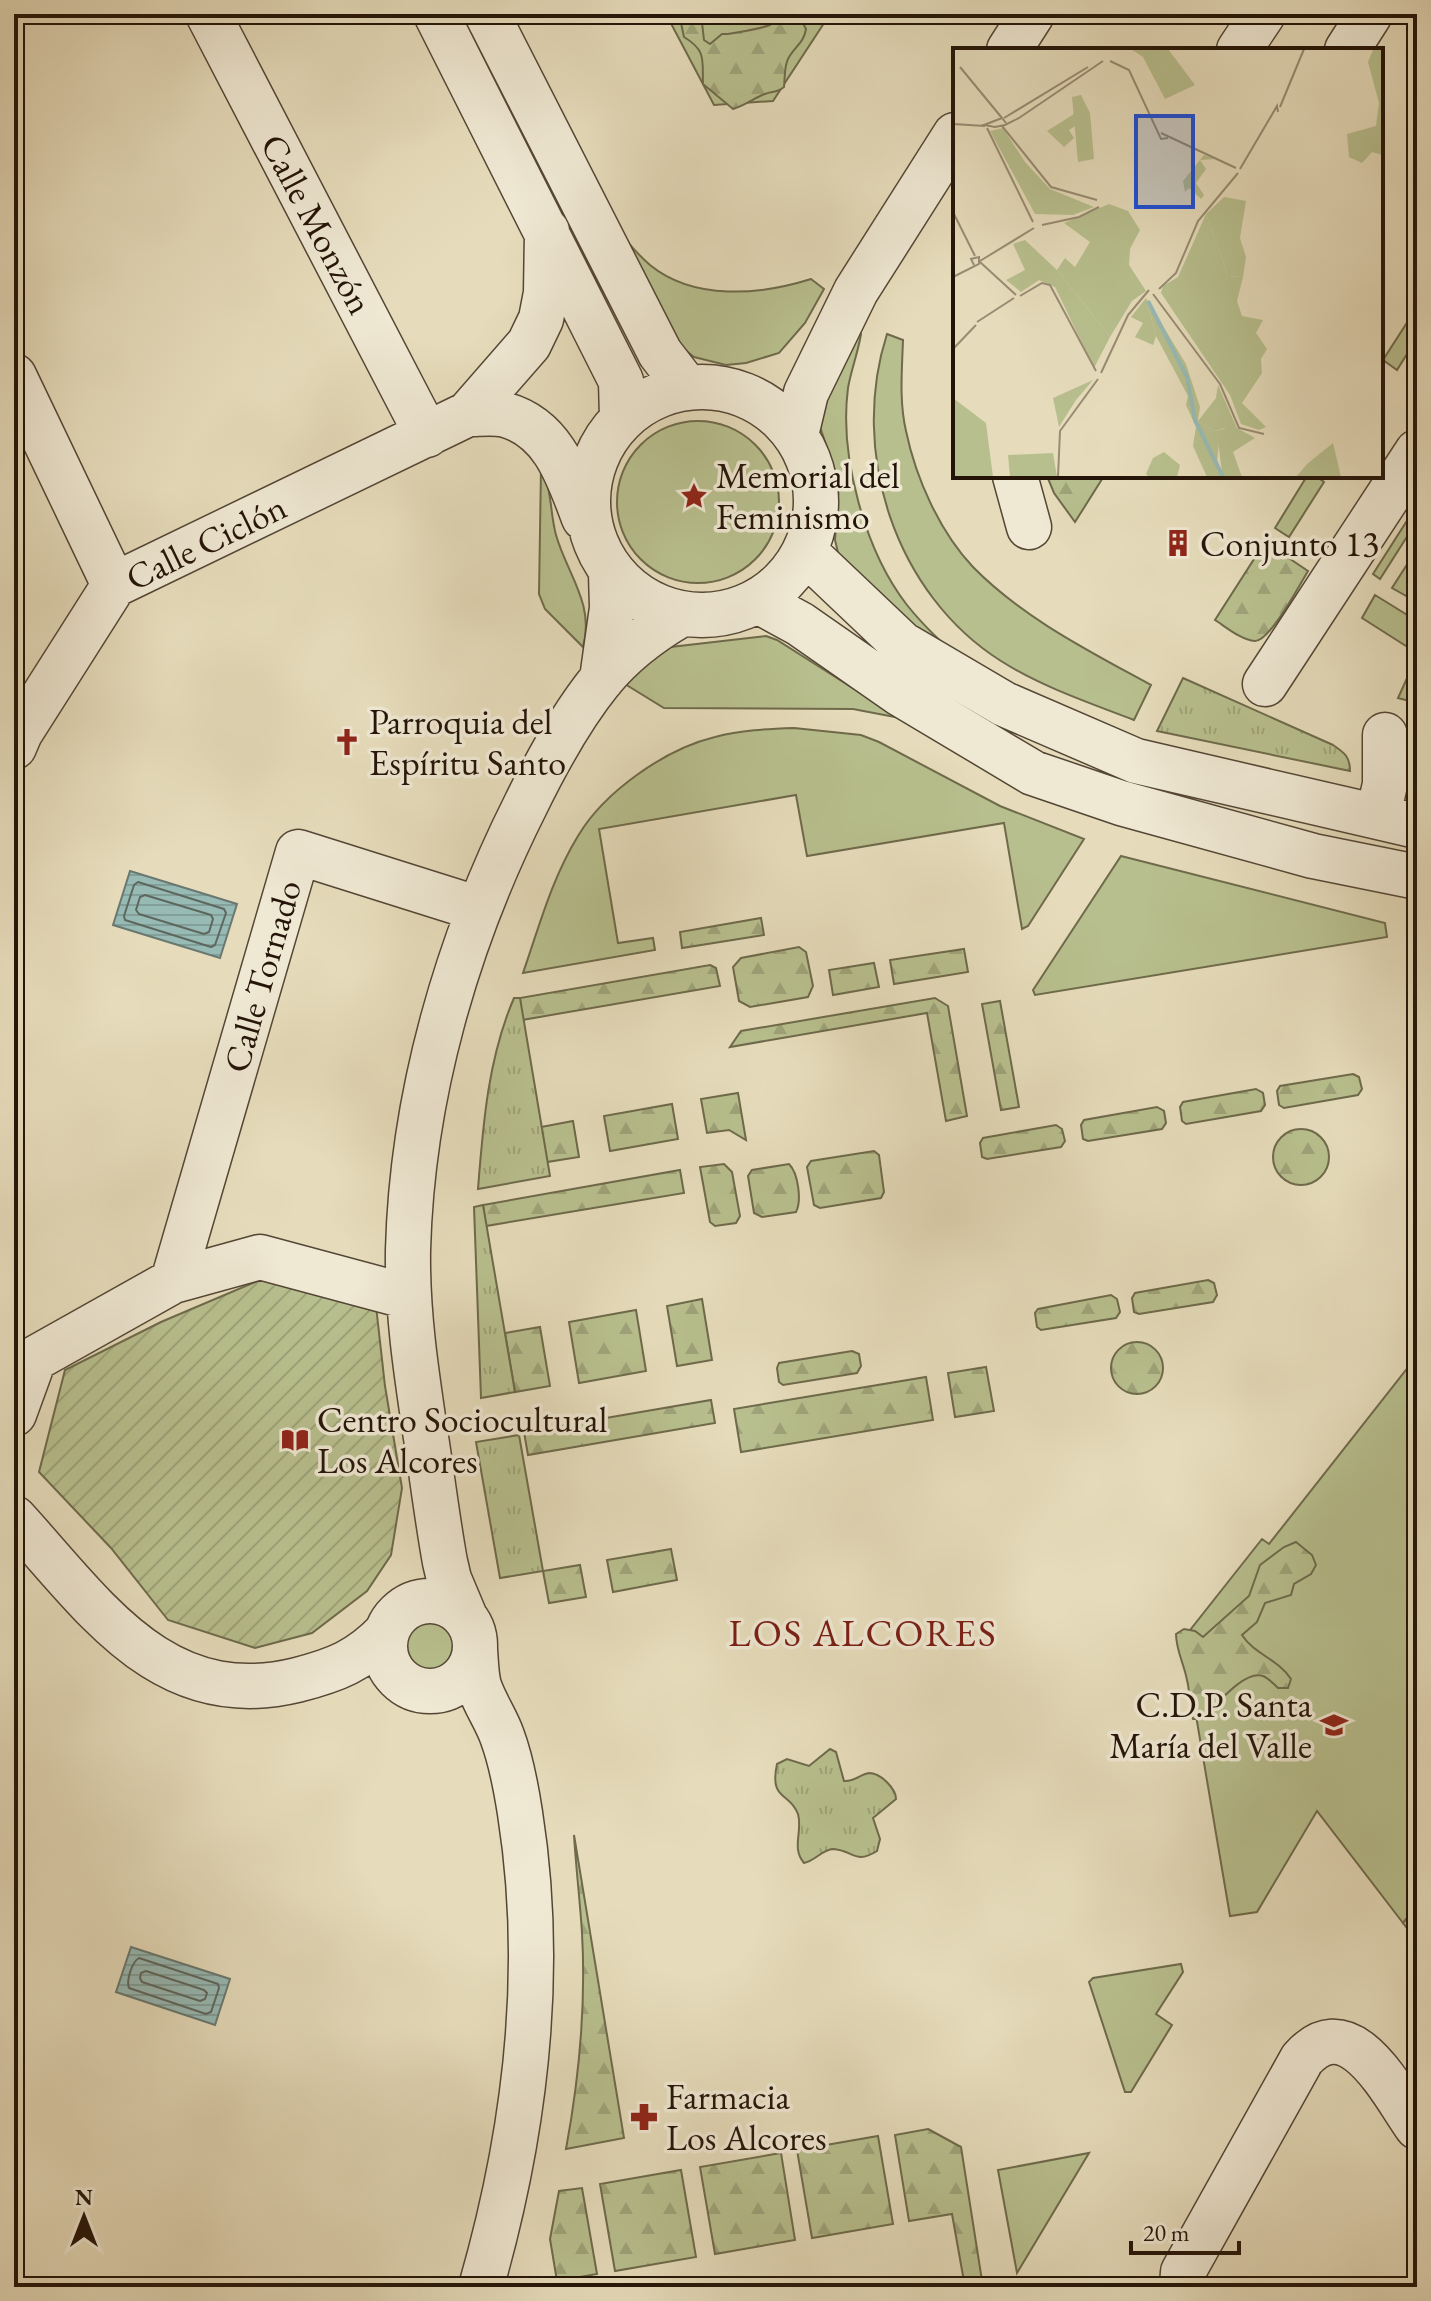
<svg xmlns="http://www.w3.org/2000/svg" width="1431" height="2301" font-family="'EB Garamond',serif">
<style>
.grass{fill:#b8bf8e;stroke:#6e6a4b;stroke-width:2}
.forest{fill:url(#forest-firs);stroke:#6e6a4b;stroke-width:2}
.park{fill:url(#park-tufts);stroke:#6e6a4b;stroke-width:2}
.garden{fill:url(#garden-furrows);stroke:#6e6a4b;stroke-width:2}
.water{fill:url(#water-rules);stroke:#697870;stroke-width:2}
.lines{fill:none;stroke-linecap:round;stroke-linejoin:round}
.shore{stroke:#5e675e;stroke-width:2}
.minor-casing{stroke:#544635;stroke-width:47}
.minor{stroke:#efe8d3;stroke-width:44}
.labels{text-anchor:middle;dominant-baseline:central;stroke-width:7;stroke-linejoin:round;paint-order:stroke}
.street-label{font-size:36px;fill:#241408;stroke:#efe8d3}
.poi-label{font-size:36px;fill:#241408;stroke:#efe8d3;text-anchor:start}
.neighbourhood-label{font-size:38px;letter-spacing:2px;fill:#7a1f14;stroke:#efe8d3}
.inset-river{fill:none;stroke:#97bab5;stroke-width:4}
.inset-road{fill:none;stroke:#988c73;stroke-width:2}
.view{fill:#1d4ed8;fill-opacity:0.15;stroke:#1d4ed8;stroke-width:4}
.inset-edge{fill:none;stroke:#241408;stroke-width:4}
</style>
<defs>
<pattern id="forest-firs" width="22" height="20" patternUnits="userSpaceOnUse" patternTransform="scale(2)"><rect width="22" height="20" fill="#b8bf8e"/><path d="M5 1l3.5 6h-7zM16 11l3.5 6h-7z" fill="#9ea379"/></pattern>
<pattern id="park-tufts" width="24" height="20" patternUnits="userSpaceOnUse" patternTransform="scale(2)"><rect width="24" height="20" fill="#b8bf8e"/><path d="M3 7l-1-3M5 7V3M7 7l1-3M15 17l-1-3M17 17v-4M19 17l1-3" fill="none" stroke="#9ea379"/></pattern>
<pattern id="garden-furrows" width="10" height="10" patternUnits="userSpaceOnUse" patternTransform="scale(2)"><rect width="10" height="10" fill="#b8bf8e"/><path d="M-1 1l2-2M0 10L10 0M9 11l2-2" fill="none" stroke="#9ea379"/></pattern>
<pattern id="water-rules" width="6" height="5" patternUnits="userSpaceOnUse" patternTransform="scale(2)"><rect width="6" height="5" fill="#97bab5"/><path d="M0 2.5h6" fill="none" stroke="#829f9a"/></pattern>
</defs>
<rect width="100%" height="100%" fill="#e6dcbb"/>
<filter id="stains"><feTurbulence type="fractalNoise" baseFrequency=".0025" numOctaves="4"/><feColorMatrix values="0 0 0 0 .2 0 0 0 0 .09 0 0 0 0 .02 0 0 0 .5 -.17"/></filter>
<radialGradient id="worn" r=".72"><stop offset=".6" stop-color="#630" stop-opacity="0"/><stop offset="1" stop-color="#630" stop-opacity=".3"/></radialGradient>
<path class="grass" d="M666 14H724L726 18 734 14H830L773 101 714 105Z
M594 198C612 221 628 246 650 265 694 301 760 295 811 279L824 289 805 323 779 353 746 363 726 365 694 357 670 338Z
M1417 307V338L1397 370 1383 360Z
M853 319 861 334C858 353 851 370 848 388 839 456 865 551 907 605 926 629 949 649 972 670L928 644 839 557 835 540 839 483 820 427 822 381Z
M887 334 903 340C902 370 899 401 906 431 916 479 940 532 973 567 1023 618 1089 651 1151 685L1134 720C1090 703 1042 687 1001 661 895 594 849 452 887 334Z
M617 502a81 81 0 1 1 162 0a81 81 0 1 1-162 0Z
M541 468C552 488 550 513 556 535 567 574 595 604 583 647L545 609 539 594Z
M1307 476H1316L1324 482 1289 537 1275 528Z
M1417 505V521L1380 579 1373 574Z
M1417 549V602L1392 588Z
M1375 595 1417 621V653L1362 618Z
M766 636 777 640 900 718 853 709 664 708 620 681 662 648Z
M1417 656V703L1398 698Z
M794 728 861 735 879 742 1000 806 1084 839 1028 926 1022 929 1004 823 807 856 796 795 599 829 618 943 653 938 655 950 523 973C539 927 552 878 578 836 604 792 665 749 715 737 741 730 767 729 794 728Z
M1121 856 1385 923 1387 937 1035 995 1033 990Z
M1417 965V1036L1409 966Z
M1417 1356V1906L1403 1923 1317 1811 1257 1912 1230 1916 1183 1639 1262 1539 1269 1544Z
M398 1646a31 31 0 1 1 62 0a31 31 0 1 1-62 0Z
M1181 1964 1183 1972 1156 2014 1172 2025 1131 2092H1125L1089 1982 1093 1978Z
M1089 2153 1017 2273 998 2170Z"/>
<path class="forest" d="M674 14H701L704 40 710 44 722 34C729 35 762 28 770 25L771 16 774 14H798L806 29C804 43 794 47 788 59 784 67 785 78 784 87 777 93 773 91 765 94 754 98 746 105 733 109L703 84C702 60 707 51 684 37L681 23Z
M1047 476H1104L1075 522 1054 493Z
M1265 542 1308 571C1299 586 1270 641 1255 641 1241 640 1226 627 1215 620Z
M761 918 764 935 682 948 680 932Z
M799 947 806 952 813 986 808 997 750 1007 739 1001 733 967 741 958Z
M964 949 968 972 894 984 890 960Z
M874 963 879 987 833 995 829 970Z
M710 965 716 968 720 986 522 1020 520 998Z
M935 998 948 1006 967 1116 946 1121 927 1013 730 1047 741 1031Z
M1000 1001 1019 1107 1001 1110 982 1004Z
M1353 1074 1359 1077 1362 1089 1358 1095 1284 1108 1279 1105 1277 1091 1280 1086Z
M1256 1089 1263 1093 1265 1105 1261 1111 1186 1124 1182 1121 1180 1107 1183 1102Z
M738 1093 746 1140 729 1130 707 1133 701 1099Z
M672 1104 678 1139 610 1151 604 1116Z
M1157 1107 1164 1111 1166 1123 1162 1129 1088 1141 1083 1139 1081 1125 1084 1120Z
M573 1121 579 1157 547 1162 541 1127Z
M1056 1125 1062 1129 1065 1141 1061 1147 987 1159 982 1157 980 1143 983 1138Z
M1273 1157a28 28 0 1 1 56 0a28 28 0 1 1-56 0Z
M874 1151 879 1155 884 1192 881 1198 820 1208 814 1205 807 1167 811 1161Z
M724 1164 732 1172 740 1216 736 1223 715 1226 710 1222 700 1167Z
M789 1164C798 1173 802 1200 796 1212L762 1217 754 1213 748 1176 752 1170Z
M680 1170 684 1193 486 1226 483 1205Z
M1208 1280 1214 1283 1217 1295 1213 1302 1139 1314 1134 1312 1132 1298 1135 1293Z
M1111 1295 1117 1299 1120 1312 1116 1318 1041 1330 1037 1327 1035 1313 1038 1309Z
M702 1299 712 1360 677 1366 667 1306Z
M636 1310 646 1371 579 1383 569 1322Z
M540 1327 550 1386 515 1392 505 1333Z
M1111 1368a26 26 0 1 1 52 0a26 26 0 1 1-52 0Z
M852 1351 859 1354 861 1366 857 1373 783 1385 779 1382 777 1368 779 1363Z
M986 1367 994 1411 955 1417 948 1373Z
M926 1377 933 1420 741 1452 734 1409Z
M711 1400 715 1423 528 1455 524 1432Z
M1296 1542 1312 1555 1316 1565 1311 1574 1294 1584 1291 1595 1265 1603 1257 1622 1242 1635C1254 1654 1278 1659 1291 1679L1288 1688H1278C1274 1684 1268 1678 1263 1676 1243 1670 1215 1707 1202 1719H1193C1187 1702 1191 1695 1187 1680 1184 1664 1176 1650 1176 1634L1184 1629 1195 1631 1203 1637 1249 1596 1260 1565 1284 1547Z
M671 1549 677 1580 613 1592 607 1560Z
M580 1565 586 1597 549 1603 543 1571Z
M574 1835 624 2138 566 2149C579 2079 586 2004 582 1933 580 1901 576 1868 574 1835Z
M1417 1906V1941L1403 1923Z
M928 2129 961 2147 983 2287H965L952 2214 909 2221 895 2135Z
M878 2136 893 2224 812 2238 797 2150Z
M781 2153 795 2240 715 2254 700 2167Z
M681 2170 696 2257 615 2271 600 2184Z
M582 2188 597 2274 557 2281 550 2239 559 2191Z"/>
<path class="park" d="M1183 678 1333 745C1345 753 1350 757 1350 771L1157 731Z
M514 998H520L550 1176 478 1189C483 1125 488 1058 514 998Z
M483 1205 515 1392 481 1398 474 1207Z
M519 1435 543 1571 500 1578 476 1442Z
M830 1749 836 1752 844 1781C855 1782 860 1774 869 1773 881 1773 896 1789 896 1799L873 1818 880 1839 877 1851C855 1865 853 1850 833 1849 823 1849 815 1861 804 1863 791 1848 803 1831 798 1814 790 1792 769 1801 777 1764L787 1759 809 1766Z"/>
<path class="garden" d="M267 1277 376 1306 385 1386 402 1488 391 1555 367 1591 312 1633 255 1648 168 1620 111 1548 39 1472 65 1370 161 1322Z"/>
<path class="water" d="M130 871 237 904 220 958 113 925Z
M131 1947 230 1979 215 2025 116 1992Z"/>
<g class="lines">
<path class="shore" d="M138 882 224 909 226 913 215 945 211 947 125 920 124 916 134 885Z
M145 895 211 915 213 919 209 932 204 934 139 914 136 910 140 897Z
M139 1958 218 1984 219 1988 211 2012 206 2014 129 1988C126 1980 132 1962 139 1958Z
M146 1971 204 1990 207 1993 205 1999 200 2001 142 1982 140 1978 141 1973Z"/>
<g class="minor-casing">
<path id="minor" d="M208 14 427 435
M436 14 621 381 622 418
M487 14 660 353 687 388
M1009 50 1032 14
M1239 50 1263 14
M1347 50 1370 14
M14 376 114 585
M588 501a114 114 0 1 1 228 0a114 114 0 1 1-228 0Z
M468 414C480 414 495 412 506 415 554 429 568 476 584 518
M796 435 806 393 856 291 955 135
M1015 476 1029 527
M805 552 902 644 1004 704 1136 761 1417 826
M758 601 800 624 899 693 1033 773 1121 803 1313 856 1417 877
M602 679 612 608 611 573
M1265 684 1417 452
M14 747 20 733 114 585 468 414 529 344 541 319 546 293 547 231
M1378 816 1385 784V735
M173 1281 298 852 479 909
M14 1414 34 1359 173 1281 260 1257 409 1297
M14 1518C94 1605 162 1713 297 1680 336 1670 359 1661 387 1632
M385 1646a45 45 0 1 1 90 0a45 45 0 1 1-90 0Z
M465 1617 449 1579 445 1562C437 1518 432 1475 425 1431 416 1371 407 1311 408 1250 412 1096 457 941 526 804 547 761 571 717 601 680 622 654 651 632 680 615
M475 1650C476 1662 476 1675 479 1686 485 1704 496 1719 502 1736 511 1760 516 1787 520 1813 545 1971 525 2134 481 2287
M1182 2287 1183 2272 1302 2059C1350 2005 1392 2092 1417 2127"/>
</g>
<use href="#minor" class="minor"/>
</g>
<defs>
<g id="sight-bare" transform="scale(2.16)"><path d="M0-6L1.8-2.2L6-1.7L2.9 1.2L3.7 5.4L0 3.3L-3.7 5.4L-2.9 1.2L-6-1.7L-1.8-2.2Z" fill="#8f2418" stroke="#efe8d3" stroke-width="2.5" paint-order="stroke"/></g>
<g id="building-bare" transform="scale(2.16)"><path d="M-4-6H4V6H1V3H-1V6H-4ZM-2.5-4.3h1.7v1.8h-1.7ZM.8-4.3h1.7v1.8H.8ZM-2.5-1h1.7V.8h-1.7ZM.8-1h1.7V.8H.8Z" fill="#8f2418" stroke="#efe8d3" stroke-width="2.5" paint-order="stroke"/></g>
<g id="church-bare" transform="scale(2.16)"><path d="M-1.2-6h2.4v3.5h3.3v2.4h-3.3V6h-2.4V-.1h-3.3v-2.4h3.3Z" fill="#8f2418" stroke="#efe8d3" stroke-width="2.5" paint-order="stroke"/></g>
<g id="library-bare" transform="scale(2.16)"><path d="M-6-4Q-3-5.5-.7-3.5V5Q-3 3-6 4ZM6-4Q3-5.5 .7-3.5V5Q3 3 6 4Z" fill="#8f2418" stroke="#efe8d3" stroke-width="2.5" paint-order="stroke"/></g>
<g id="school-bare" transform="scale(2.16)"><path d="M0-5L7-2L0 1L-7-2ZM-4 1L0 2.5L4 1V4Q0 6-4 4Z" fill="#8f2418" stroke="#efe8d3" stroke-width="2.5" paint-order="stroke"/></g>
<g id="pharmacy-bare" transform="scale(2.16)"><path d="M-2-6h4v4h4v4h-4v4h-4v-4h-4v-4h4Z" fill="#8f2418" stroke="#efe8d3" stroke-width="2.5" paint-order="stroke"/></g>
</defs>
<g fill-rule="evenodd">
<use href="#sight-bare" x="694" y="496"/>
<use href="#building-bare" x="1178" y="543"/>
<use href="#church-bare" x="347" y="742"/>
<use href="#library-bare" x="295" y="1440"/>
<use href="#school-bare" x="1334" y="1725"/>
<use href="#pharmacy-bare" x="644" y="2117"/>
</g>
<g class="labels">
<g class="street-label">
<text transform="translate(317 224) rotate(62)">Calle Monzón</text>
<text transform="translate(206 542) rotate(-26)">Calle Ciclón</text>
<text transform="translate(262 976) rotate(-74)">Calle Tornado</text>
</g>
<g class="poi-label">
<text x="716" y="475">Memorial del<tspan x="716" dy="41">Feminismo</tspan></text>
<text x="1200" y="543">Conjunto 13</text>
<text x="369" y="721">Parroquia del<tspan x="369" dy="41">Espíritu Santo</tspan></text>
<text x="317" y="1419">Centro Sociocultural<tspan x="317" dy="41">Los Alcores</tspan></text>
<text x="1312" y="1704" text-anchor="end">C.D.P. Santa<tspan x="1312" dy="41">María del Valle</tspan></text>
<text x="666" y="2096">Farmacia<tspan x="666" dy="41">Los Alcores</tspan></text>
</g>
<g class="neighbourhood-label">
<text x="863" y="1632">LOS ALCORES</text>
</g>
</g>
<g transform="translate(953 48)">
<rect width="430" height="430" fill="#e6dcbb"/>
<path d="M178 1H215L242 37 212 51 190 9ZM128 47 137 65 141 111 125 114 119 49ZM251 107 262 111 247 112 253 121 243 135 251 147 248 151 236 140 232 144 230 133ZM271 149 293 153 287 190 293 209 290 229 275 228 253 166ZM72 192 104 222 157 289 141 320 102 239 86 232 68 244 53 232 72 222 60 196ZM193 250 203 288 200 297 182 289 190 275 178 269ZM140 332 123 352 106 379 100 350ZM265 337 284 380 302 390 280 404 289 429H271L269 424 265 393 272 380 262 383 245 373 263 350ZM0 350 33 375 40 429H0ZM380 395 388 429H343L354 416ZM211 404 227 417 224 429H196L193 426 200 410ZM100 405 104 429H57L55 407Z" fill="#b8bf8e"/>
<path d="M428 1 430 107 419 104 409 115 396 109 394 86 423 78 426 55 415 14 420 2ZM193 250 233 316 247 359 245 373 262 383 275 380V393H266L264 414 271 429H254L240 398 243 379 233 357 235 348 203 288Z" fill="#b8bf8e"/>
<path d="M121 66 122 78 116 82 121 90 111 99 94 83ZM50 80 72 114 97 141 141 159 120 167 82 166 37 83ZM156 156 175 163 187 182 177 201 176 217 193 243 179 253 157 289 104 222 112 210 122 219 137 194 111 175ZM253 166 275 228 290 229 284 253 289 268 310 272 303 285 314 301 308 311 309 325 289 355 313 379 306 382 288 376 277 347 208 245 210 238 225 229Z" fill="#b8bf8e"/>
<path d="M253 191 257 200 260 224 241 201Z" fill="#b8bf8e"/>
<path class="inset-river" d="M195 253 234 329 242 372 270 429"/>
<path class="inset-road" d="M157 13 176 22 208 91 215 90M7 19 49 70M327 59 351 1M51 70 135 19M53 75 49 70 31 77 42 79 52 77 66 70 150 13M0 76 32 78M49 78 98 139 144 152M34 80 80 174M208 85 283 120M287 121 324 58 325 64M1 166 22 208M89 177 126 169 146 159M27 213 81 180M27 214 63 247M0 229 26 216V209L18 211 21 217M206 241 223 225 245 173 285 125M200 246 267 336 286 380 311 386M67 248 89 235 97 237 143 323M24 274 61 250M0 301 23 277M148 325 175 267 196 242M105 429 107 383 145 331"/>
<path class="view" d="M183 68H240V159H183Z"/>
<rect width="430" height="430" class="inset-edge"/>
</g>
<rect width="1431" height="2301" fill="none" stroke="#e6dcbb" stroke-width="48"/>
<rect x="16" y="16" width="1399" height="2269" fill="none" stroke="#241408" stroke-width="4"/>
<rect x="24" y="24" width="1383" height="2253" fill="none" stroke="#241408" stroke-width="2"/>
<g transform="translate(84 2217)" stroke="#efe8d3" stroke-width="6" paint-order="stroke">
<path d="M0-6L14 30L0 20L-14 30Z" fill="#241408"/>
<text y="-12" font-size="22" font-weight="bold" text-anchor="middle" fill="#241408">N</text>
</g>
<path d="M1131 2241v12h108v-12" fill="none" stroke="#241408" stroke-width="4"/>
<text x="1143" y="2241" font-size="24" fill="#241408" stroke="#efe8d3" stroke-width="6" paint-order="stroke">20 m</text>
<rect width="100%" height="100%" filter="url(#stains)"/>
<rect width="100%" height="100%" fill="url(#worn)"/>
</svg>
